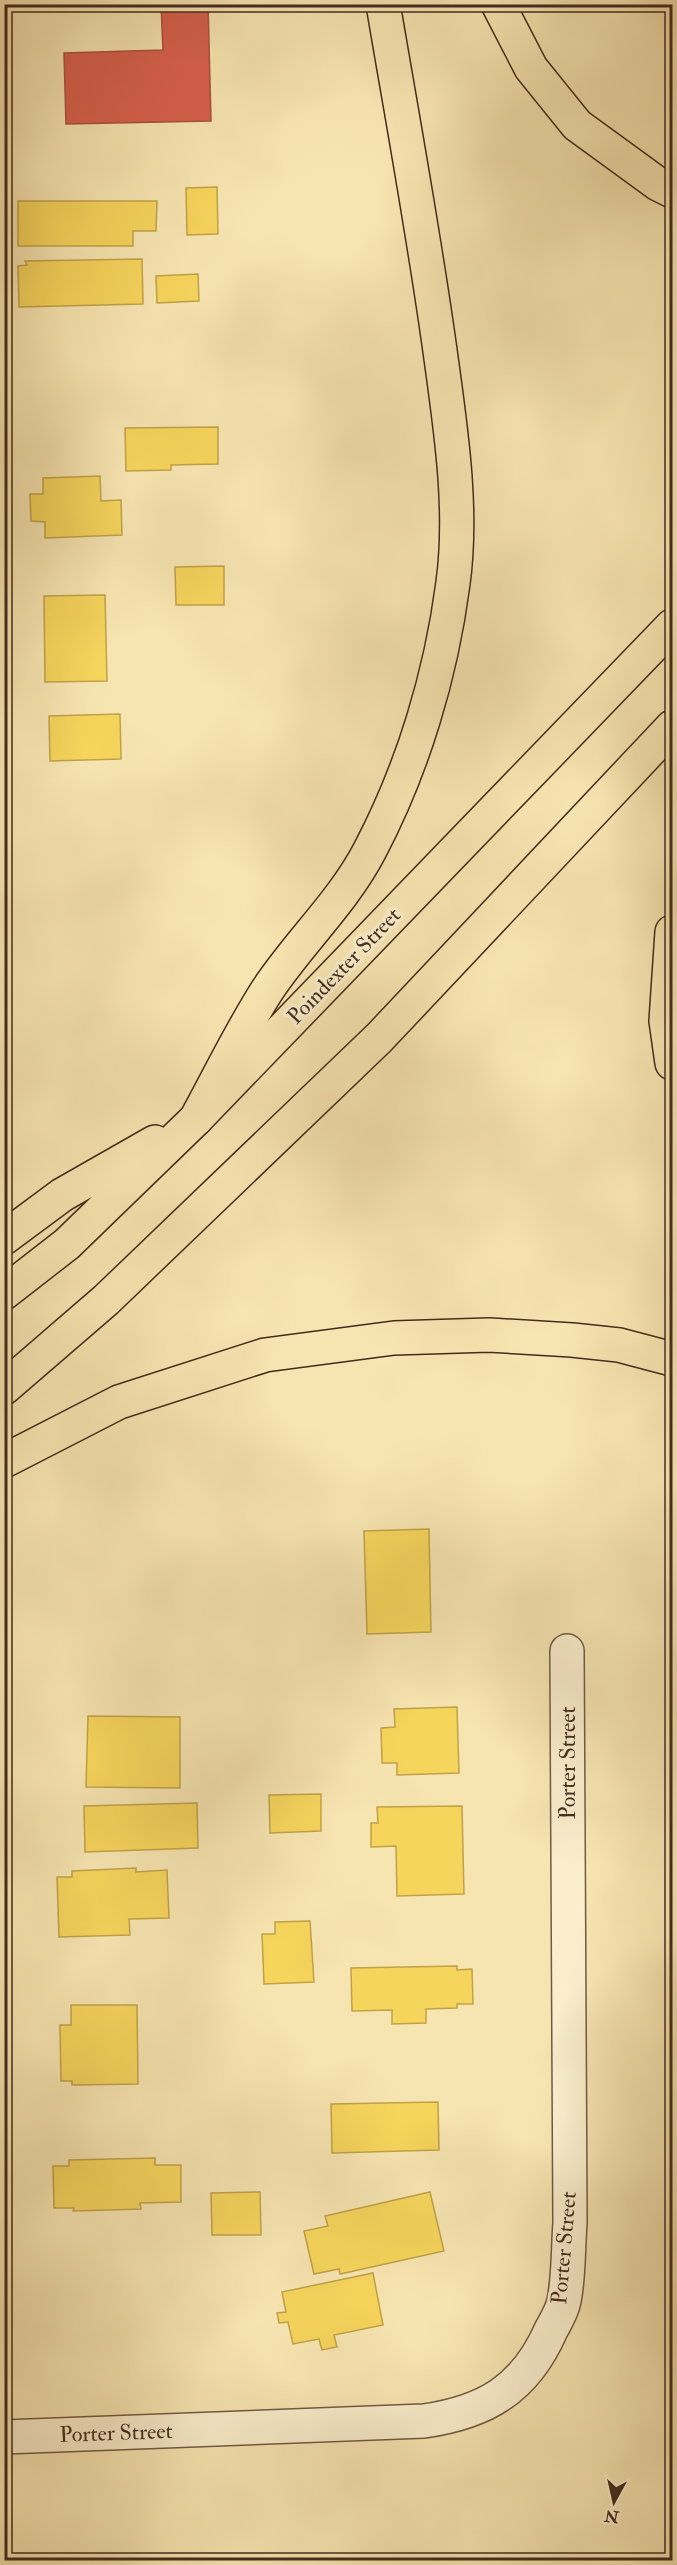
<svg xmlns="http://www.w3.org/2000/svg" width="677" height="2565" font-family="'IM FELL Double Pica',serif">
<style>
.homes{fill:#f6d55c;stroke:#c1a249;stroke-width:1.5}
.shops{fill:#d6604d;stroke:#aa503f;stroke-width:1.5}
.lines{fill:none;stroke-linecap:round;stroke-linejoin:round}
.minor-casing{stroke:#715a43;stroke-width:36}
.major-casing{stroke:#442b1e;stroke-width:36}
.highway-casing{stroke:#442b1e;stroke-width:36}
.minor{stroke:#faeecc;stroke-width:33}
.major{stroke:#f7e5b1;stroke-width:33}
.highway{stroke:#f7e5b1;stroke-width:33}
.labels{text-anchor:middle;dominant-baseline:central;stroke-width:6;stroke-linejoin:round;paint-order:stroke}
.street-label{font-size:22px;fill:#442b1e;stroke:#faeecc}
</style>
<rect width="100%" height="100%" fill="#f7e5b1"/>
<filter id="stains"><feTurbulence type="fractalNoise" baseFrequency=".00333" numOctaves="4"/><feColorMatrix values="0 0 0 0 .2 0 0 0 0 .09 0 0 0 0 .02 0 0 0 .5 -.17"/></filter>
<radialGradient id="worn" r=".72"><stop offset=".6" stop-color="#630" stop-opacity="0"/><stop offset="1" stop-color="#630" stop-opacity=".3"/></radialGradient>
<path class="homes" d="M217 187 218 234 187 235 186 188Z
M18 201H157L156 231H133V246H18Z
M142 259 143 304 19 307 18 266 27 265 25 261Z
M198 274 199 301 157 303 156 276Z
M218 427V464L171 465V470L126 471 125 428Z
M100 476 101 501 121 500 122 535 45 538V522L31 521 30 494H43V478Z
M224 566V605H176L175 567Z
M105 595 107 681 45 682 44 596Z
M120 714 121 759 50 761 49 716Z
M429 1529 431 1632 367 1634 364 1531Z
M457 1707 459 1773 397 1775V1763H382L381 1728 395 1727 394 1709Z
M88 1716 180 1717V1788L86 1787Z
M669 1740H672V1773H668Z
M321 1794V1831L270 1833 269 1795Z
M197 1803 198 1848 85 1852 84 1806Z
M462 1806 464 1894 397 1896 396 1846 371 1847V1823H378L377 1807Z
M136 1868V1872L167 1870 169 1918 129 1919 130 1935 59 1937 57 1877H72V1871Z
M310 1921 314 1982 264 1984 262 1934H275V1922Z
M457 1966V1970L472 1969 473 2004H457V2008L426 2009V2023L392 2024V2010L352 2011 351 1968Z
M71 2005H137L138 2084 72 2085V2081H61L60 2025H71Z
M438 2102 439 2150 332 2153 331 2104Z
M155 2158V2165H181V2202L140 2203 141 2209 73 2211 74 2208H54L53 2166H69V2160Z
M260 2192 261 2235H212L211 2193Z
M430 2192 444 2251 340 2274 339 2269 314 2274 304 2231 328 2226 325 2216Z
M373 2273 383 2325 334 2335 337 2347 322 2350 319 2339 293 2344 288 2322 279 2323 277 2313 286 2312 282 2292Z"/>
<path class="shops" d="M161 4H208L211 121 66 124 64 53 163 50Z"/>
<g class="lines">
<g class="minor-casing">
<path id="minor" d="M4 2437 424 2421C486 2412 525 2389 551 2330 556 2321 562 2311 564 2301 569 2276 568 2248 570 2223L567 1651"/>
</g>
<g class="major-casing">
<path id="major" d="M4 1238 62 1195 155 1142
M4 1293 67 1244 196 1119 672 626
M4 1388 106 1300 379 1038 672 727"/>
</g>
<g class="highway-casing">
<path id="highway" d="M498 4 531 68 577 125 658 184 672 191
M672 932 666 1021 672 1063
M196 1119C219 1077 242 1029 268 989 300 941 343 902 370 850 413 768 441 675 453 583 463 510 451 431 441 358 425 240 403 122 383 4
M4 1461 119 1402 265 1355 394 1338 489 1335 572 1340 619 1345 672 1359"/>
</g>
<use href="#minor" class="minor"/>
<use href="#major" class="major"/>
<use href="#highway" class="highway"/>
</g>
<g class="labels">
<g class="street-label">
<text transform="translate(344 966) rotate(-46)">Poindexter Street</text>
<text transform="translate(568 1763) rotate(-90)">Porter Street</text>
<text transform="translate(564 2248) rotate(-85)">Porter Street</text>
<text transform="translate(116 2433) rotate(-2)">Porter Street</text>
</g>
</g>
<rect width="677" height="2565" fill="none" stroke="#f7e5b1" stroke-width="24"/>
<rect x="6" y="6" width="665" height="2553" fill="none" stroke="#442b1e" stroke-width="3"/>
<rect x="12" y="12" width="653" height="2541" fill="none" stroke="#442b1e" stroke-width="1.5"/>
<g transform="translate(614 2502) rotate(188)" stroke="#faeecc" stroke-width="4.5" paint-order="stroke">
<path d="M0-4.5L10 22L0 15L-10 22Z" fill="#442b1e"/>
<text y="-9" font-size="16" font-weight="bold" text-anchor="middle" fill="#442b1e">N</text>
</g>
<rect width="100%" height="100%" filter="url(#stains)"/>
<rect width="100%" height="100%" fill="url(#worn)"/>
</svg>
